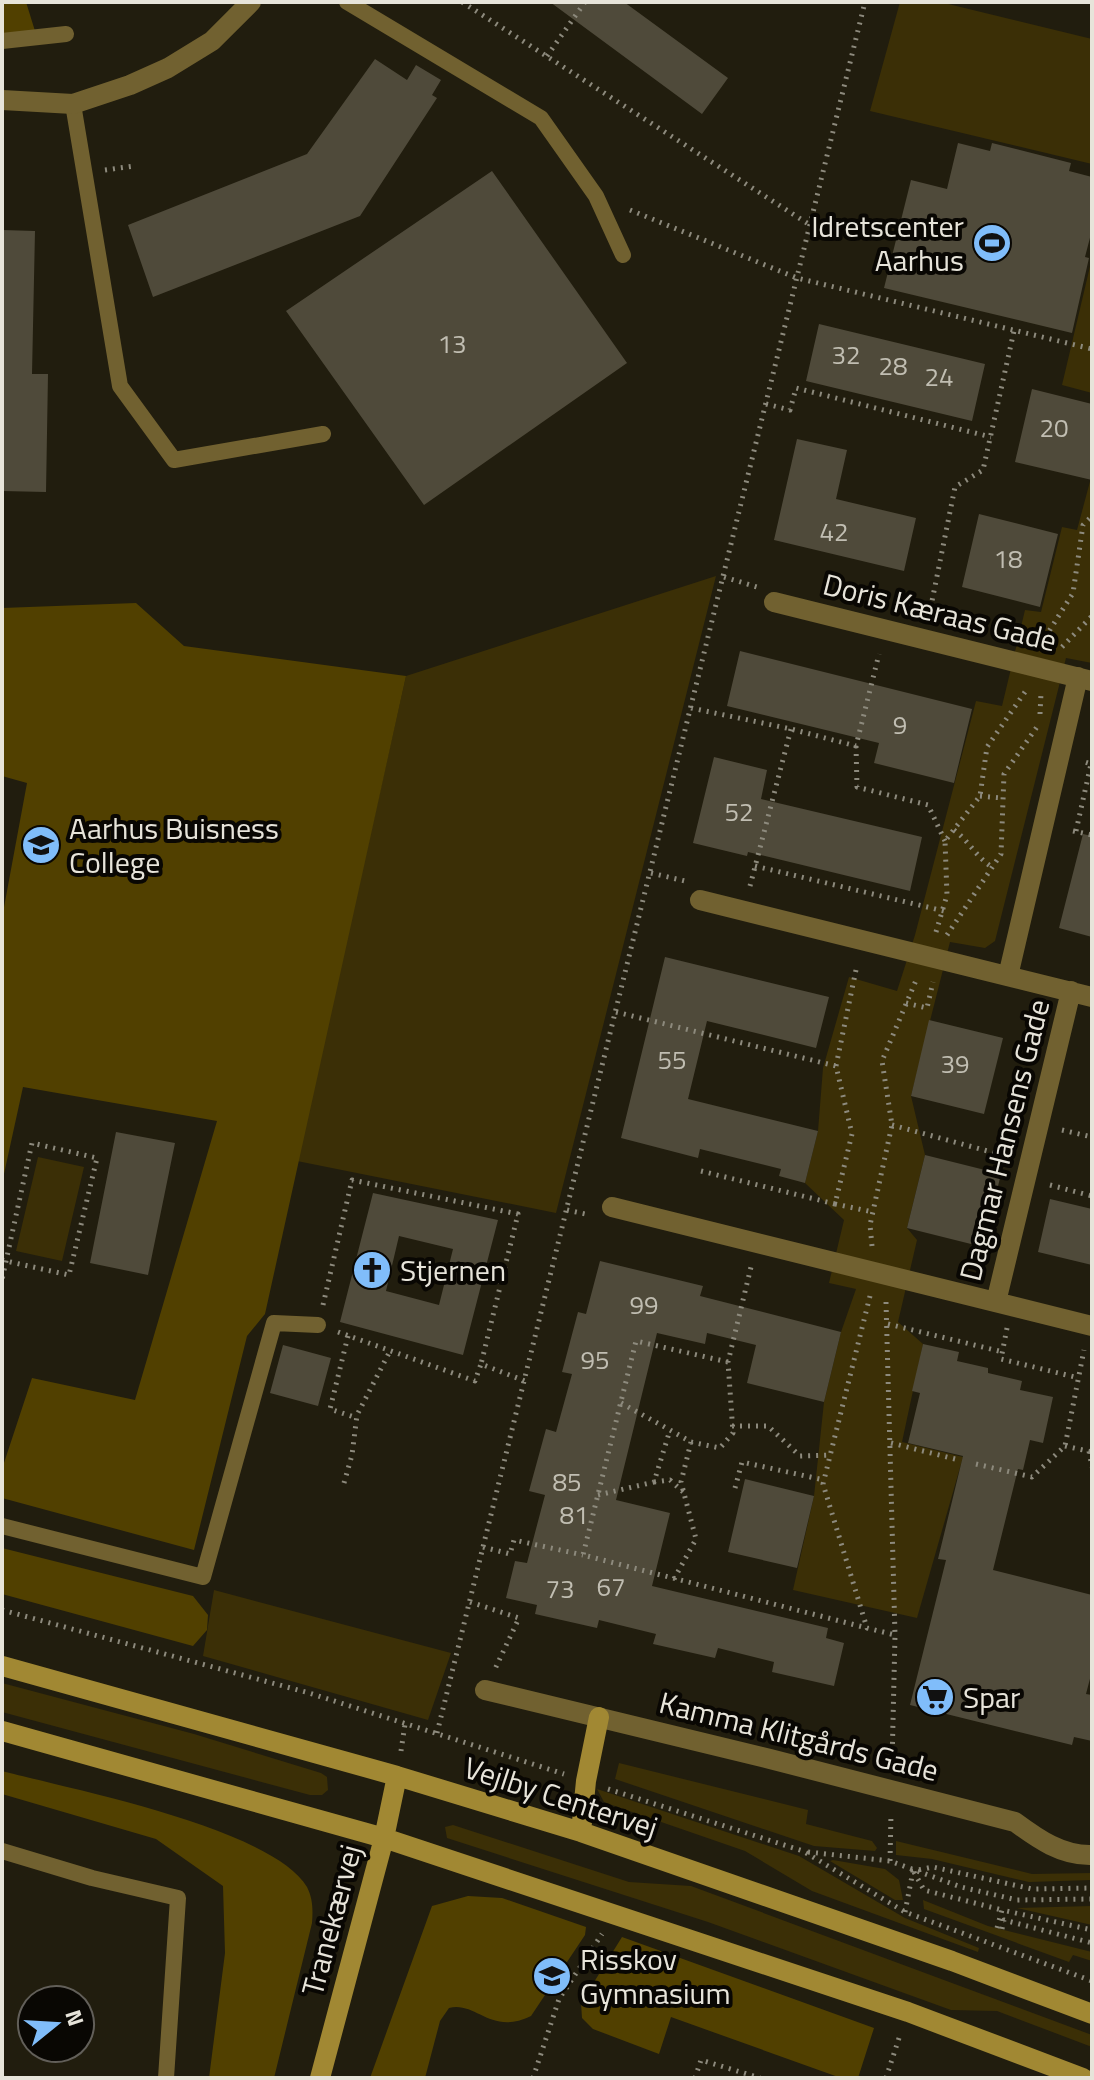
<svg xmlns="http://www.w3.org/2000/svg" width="1094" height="2080" font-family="'Titillium Web',sans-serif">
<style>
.green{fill:#3b2f06}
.forest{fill:#514000}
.building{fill:#4f4a3a;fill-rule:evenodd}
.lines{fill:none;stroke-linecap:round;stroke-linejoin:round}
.path{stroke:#8d8a7d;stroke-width:5;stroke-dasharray:2 6;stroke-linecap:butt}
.lane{stroke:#716130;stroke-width:16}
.street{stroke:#716130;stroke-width:20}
.secondary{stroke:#a18833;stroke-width:20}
.labels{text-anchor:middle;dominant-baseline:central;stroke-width:8;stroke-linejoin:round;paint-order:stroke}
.number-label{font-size:26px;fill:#c1beb2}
.poi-label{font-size:30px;fill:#e7e4da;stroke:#090703;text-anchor:start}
.street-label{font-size:30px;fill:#e7e4da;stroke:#090703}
</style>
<rect width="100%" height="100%" fill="#211d0e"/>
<path class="green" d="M900 2H940L1092 39V164L870 111Z
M1092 258V393L1062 385Z
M1092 474V663L1066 658 995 941 985 948 950 942 911 1096 925 1155 907 1228 917 1240 898 1322 923 1344 902 1442 963 1457 917 1618 793 1590 814 1496 824 1402 841 1332 856 1289 829 1283 844 1220 805 1183 818 1131 823 1068 849 977 897 991 915 935 976 701 1002 706 1025 610 1041 612 1062 527 1077 530Z
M716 576 556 1213 297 1161 406 676Z
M38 1157 84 1167 62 1261 16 1251Z
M214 1590 451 1653 428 1720 203 1656Z
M2 1683 194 1734 321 1773 327 1777 328 1790 322 1795H310L2 1712Z
M619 1763 808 1810 806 1824 872 1841 877 1848 875 1851 814 1846 615 1779Z
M597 1789 799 1856 905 1918 979 1948 978 1952 812 1891 745 1851 612 1805 604 1802Z
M453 1825 629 1882 691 1886 1092 2035V2047L997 2011 951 2010 708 1922 447 1838 445 1827Z
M896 1841 1032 1874 1092 1873V1880L1029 1882 932 1859 896 1855Z
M833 1860 885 1869 899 1880 903 1900H895L830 1861Z
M923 1900 988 1926 1092 1952V1961L1073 1955 1069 1962 924 1909Z
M1092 1906V1925L1017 1908Z"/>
<path class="forest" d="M2 2H26L35 31 2 34Z
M136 603 184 646 406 676 265 1314 247 1336 194 1550 2 1498V1469L32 1378 135 1400 217 1121 23 1087 2 1183V918L27 783 2 776V608Z
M2 1548 193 1596 208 1615 207 1630 193 1646 2 1594Z
M2 1771C70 1789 272 1828 307 1887 313 1899 313 1910 312 1923L274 2078H209L225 1953 223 1886 156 1839 2 1794Z
M468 1896 502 1898 586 1927 585 1935 531 2016C491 2036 476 2001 449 2008L440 2021 425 2078H370L432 1906Z
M622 1937 874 2028 858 2078H841L671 2017 659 2054 593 2029 582 2018 581 2003Z"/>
<path class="building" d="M550 2H624L728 78 702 114Z
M375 59 407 80 416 65 441 80 432 95 437 98 360 216 153 297 128 225 307 154Z
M958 143 990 151 992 143 1071 163 1069 171 1092 177V230L1085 257 1089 258 1072 333 884 288 911 180 947 189Z
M492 171 627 363 424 505 286 311Z
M2 230 35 231 32 374H48L46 492 2 491Z
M819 324 985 364 972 421 806 381Z
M1032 389 1092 404V480L1015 462Z
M797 439 847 450 836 499 916 518 904 571 774 540Z
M979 514 1058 534 1040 607 962 587Z
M740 651 972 709 954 783 874 763 879 743 727 706Z
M714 757 767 770 761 799 922 837 910 891 748 852 747 856 693 843Z
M1083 834 1092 836V937L1059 928Z
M665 957 829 997 816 1048 707 1021 688 1099 818 1131 805 1183 779 1176 781 1169 700 1149 698 1158 621 1138Z
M929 1020 1003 1038 984 1114 911 1096Z
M116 1132 175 1143 148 1275 90 1263Z
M925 1155 1001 1174 983 1247 907 1228Z
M373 1193 498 1220 463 1355 340 1322ZM399 1236 453 1249 439 1305 386 1291Z
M1050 1199 1092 1209V1265L1038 1252Z
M600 1261 703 1286 700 1296 841 1332 824 1402 747 1383 756 1345 707 1333 705 1344 657 1333 616 1500 670 1513 652 1586 828 1628 826 1638 844 1643 834 1686 772 1672 774 1662 718 1648 715 1658 653 1644 656 1634 599 1620 597 1628 535 1614 537 1605 506 1598 515 1561 527 1563 545 1495 529 1491 546 1429 556 1432 572 1374 562 1372 578 1312 586 1314Z
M923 1344 959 1352 957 1361 988 1368V1373L1022 1381 1020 1390 1053 1397 1043 1443 1030 1440 1023 1470 1018 1469 993 1570 1092 1595V1671L1086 1694 1092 1695V1741L1074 1737 1072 1745 910 1705 946 1560 938 1559 963 1456 908 1443 920 1393 912 1391Z
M283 1345 331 1358 318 1406 270 1393Z
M745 1479 814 1496 797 1568 728 1552Z"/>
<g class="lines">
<path class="path" d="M462 2 810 225
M547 56 585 2
M105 170 134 166
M630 210 797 278 1092 349
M766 404 790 410 796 388 991 437
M724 577 757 587
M929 616 955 487 983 470 1014 331
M1041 644 1073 593 1083 525 1092 516
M1062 647 1092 616
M691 708 791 729 856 746 879 654
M1040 714 1041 693
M856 746 857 787 928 805 945 841
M980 796 1002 798
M954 830C969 841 976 857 992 867
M1073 831 1092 835
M1076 831 1091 764 1085 762
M755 866 944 911
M651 873 685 881
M750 886 791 729
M936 932 947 895 945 841 980 796 987 747 1027 689
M947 935 1001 854 1004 774 1039 724
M906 1003 927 1008 933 982
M616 1012 836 1066
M892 1125 1006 1156
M1062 1130 1092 1137
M701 1171 835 1204 852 1134 836 1066 857 965
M1050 1185 1092 1196
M835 1204 873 1212
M567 1210 590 1215
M872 1246 870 1225 892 1125 882 1061 917 978
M2 1260 6 1261 69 1275 97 1158 32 1143 6 1261 2 1280
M870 1296 823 1484 867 1628 895 1635
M886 1302 895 1635 892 1764
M323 1305 352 1180 518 1214 481 1364
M888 1324 1003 1352
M1007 1328 1001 1359 1079 1378
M338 1332 475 1381 481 1364 525 1381
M348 1336 330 1409 357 1418
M728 1362 636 1341 583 1555 867 1628
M621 1403 670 1430
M732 1426H768L800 1456 831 1455
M891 1443 959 1460
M1065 1446 1092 1452
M1089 1451 1092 1467
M976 1464 1032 1477 1065 1446 1084 1350
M654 1482 670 1480 683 1492
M344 1483 352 1455 357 1415 390 1351
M735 1488 742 1462 824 1480
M598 1495 654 1482 670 1430 691 1442 720 1448 733 1433 728 1362 751 1267
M483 1547 510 1554 514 1540 583 1555
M674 1579 696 1539 681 1482 691 1442
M470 1602 519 1618 495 1669
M2 1610 309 1693 564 1774
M437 1733 865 2
M401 1751 405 1724
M608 1789 803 1851 905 1912 1092 1981
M808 1852 890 1861 961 1887 1017 1900 1092 1899
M890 1861 891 1814
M914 1872 924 1890 1002 1910
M905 1912 913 1871 933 1867 1032 1889 1092 1888
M997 1928 1002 1910 1092 1930
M1002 1929 1004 1920 1092 1943
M533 2078 559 1999 602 1934
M695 2078 701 2060 760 2078
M886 2078 900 2035"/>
<path class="lane" d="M347 2 541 118 596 196 623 255
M2 41 66 34
M73 104 120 386 174 460 323 434
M2 1526 203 1577 274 1323 318 1325
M2 1851 92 1878 178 1898 166 2078"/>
<path class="street" d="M2 100 73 104 130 85 168 68 212 41 251 2
M774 602 1092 681
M700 900 1092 997
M1008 976 1078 677
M612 1207 1092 1326
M996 1302 1071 991
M485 1690 770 1759 1015 1822C1038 1839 1062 1856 1092 1855"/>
<path class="secondary" d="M2 1666 397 1776 581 1832 952 1961 1092 2014
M2 1731 384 1838 908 2012 1083 2078
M581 1832 586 1781 599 1717
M320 2078 384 1838 397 1776"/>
</g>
<defs>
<g id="stadium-disc" transform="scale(2)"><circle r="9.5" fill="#80bdfa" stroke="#090703"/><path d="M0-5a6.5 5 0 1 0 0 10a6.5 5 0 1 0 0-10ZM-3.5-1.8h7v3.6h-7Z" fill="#111"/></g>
<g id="university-disc" transform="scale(2)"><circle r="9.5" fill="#80bdfa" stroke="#090703"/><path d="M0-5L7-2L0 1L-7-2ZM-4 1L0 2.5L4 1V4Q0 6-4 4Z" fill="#111"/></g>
<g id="church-disc" transform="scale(2)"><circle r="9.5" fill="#80bdfa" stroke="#090703"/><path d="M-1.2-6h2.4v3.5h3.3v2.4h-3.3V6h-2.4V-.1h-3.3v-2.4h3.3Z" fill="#111"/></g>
<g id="supermarket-disc" transform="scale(2)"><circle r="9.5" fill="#80bdfa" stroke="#090703"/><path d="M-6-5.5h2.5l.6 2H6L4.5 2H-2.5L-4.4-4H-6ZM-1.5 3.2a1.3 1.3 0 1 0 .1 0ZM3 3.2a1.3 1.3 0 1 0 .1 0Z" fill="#111"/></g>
<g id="school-disc" transform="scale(2)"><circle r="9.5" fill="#80bdfa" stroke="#090703"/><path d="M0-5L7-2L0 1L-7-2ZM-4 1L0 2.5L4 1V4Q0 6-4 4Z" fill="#111"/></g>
</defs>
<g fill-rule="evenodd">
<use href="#stadium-disc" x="992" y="243"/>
<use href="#university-disc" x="41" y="845"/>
<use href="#church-disc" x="372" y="1270"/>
<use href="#supermarket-disc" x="935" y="1697"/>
<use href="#school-disc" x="552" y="1976"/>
</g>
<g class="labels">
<g class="number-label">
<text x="452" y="343">13</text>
<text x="846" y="354">32</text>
<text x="893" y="365">28</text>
<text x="939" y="376">24</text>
<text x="1054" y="427">20</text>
<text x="834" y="531">42</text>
<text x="1008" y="558">18</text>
<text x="900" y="724">9</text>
<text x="739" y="811">52</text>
<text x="672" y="1059">55</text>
<text x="955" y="1063">39</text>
<text x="644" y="1304">99</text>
<text x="595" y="1359">95</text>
<text x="567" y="1481">85</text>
<text x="574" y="1514">81</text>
<text x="611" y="1586">67</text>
<text x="560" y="1588">73</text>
</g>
<g class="poi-label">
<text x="964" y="226" text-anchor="end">Idretscenter<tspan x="964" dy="34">Aarhus</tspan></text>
<text x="69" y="828">Aarhus Buisness<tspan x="69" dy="34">College</tspan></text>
<text x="400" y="1270">Stjernen</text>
<text x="963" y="1697">Spar</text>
<text x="580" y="1959">Risskov<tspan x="580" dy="34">Gymnasium</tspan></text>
</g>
<g class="street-label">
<text transform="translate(940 612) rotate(14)">Doris Kæraas Gade</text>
<text transform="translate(1004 1140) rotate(-76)">Dagmar Hansens Gade</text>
<text transform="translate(799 1736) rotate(14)">Kamma Klitgårds Gade</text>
<text transform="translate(561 1797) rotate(18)">Vejlby Centervej</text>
<text transform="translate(331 1920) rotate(-75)">Tranekærvej</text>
</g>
</g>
<rect width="1094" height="2080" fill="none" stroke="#e7e4da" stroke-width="8"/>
<g transform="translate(56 2024) rotate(72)"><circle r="38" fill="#090703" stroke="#625f59" stroke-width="2"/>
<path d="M0-6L14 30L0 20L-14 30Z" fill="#80bdfa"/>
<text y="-12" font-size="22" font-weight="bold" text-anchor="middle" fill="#e7e4da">N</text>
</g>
</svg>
